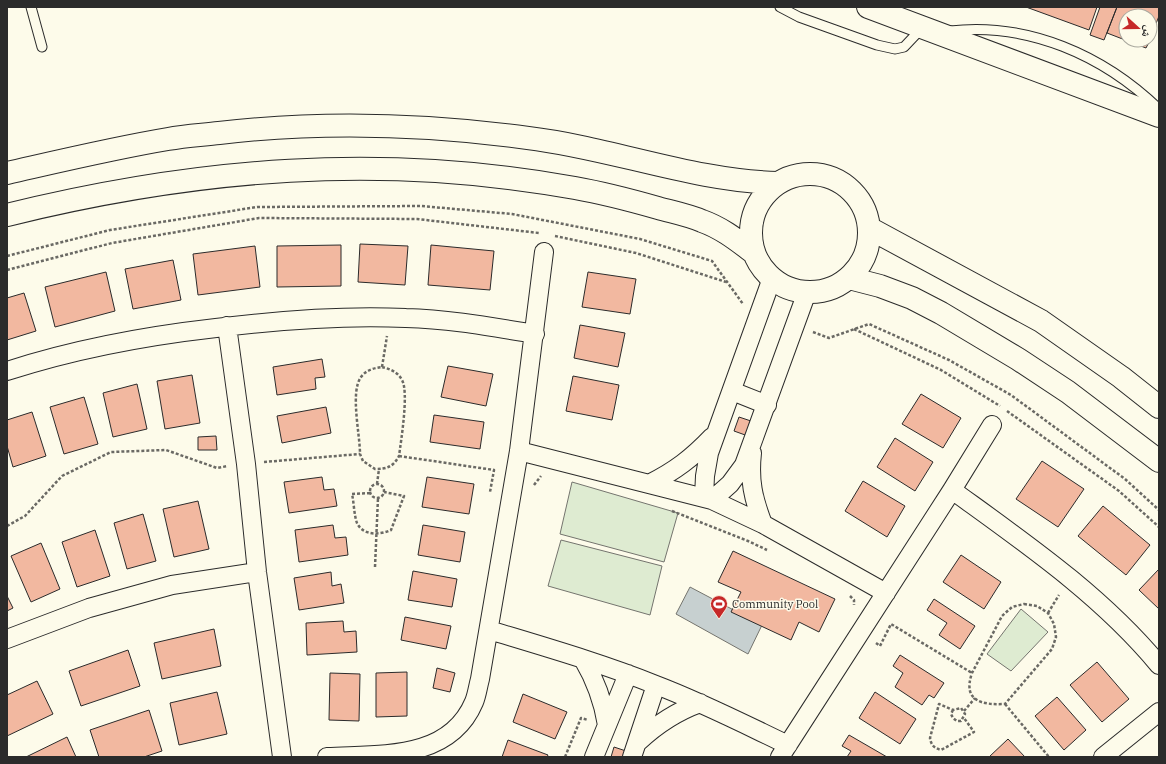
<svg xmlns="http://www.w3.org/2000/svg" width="1166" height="764" font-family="'IBM Plex Serif','Noto Naskh Arabic',serif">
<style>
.green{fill:#deebd1;stroke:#74746e}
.water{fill:#c7d0d0;stroke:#74746e}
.building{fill:#f2b8a0;stroke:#2b2b2b}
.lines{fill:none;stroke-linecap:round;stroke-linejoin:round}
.service-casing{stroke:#2b2b2b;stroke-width:11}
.minor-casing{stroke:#2b2b2b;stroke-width:20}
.tertiary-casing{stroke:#2b2b2b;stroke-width:24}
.path{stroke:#6a6964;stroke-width:2.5;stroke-dasharray:3 2;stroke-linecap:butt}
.service{stroke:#fdfbea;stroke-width:9}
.minor{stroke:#fdfbea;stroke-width:18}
.tertiary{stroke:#fdfbea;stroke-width:22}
.labels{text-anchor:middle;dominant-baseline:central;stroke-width:3;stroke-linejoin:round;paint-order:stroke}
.poi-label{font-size:11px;fill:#2b2b2b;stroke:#fdfbea;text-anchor:start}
</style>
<rect width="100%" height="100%" fill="#fdfbea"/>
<path class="green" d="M572 482 678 513 664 562 560 534Z
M561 540 662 566 650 615 548 586Z
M1021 609 1048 632 1011 671 987 654Z"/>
<path class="water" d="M690 587 762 625 748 654 676 614Z"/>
<path class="building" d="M1026 7H1097L1089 30Z
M1100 7H1117L1104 40 1090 35Z
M1117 7H1159V16L1150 39V16H1126V40H1150L1146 48 1107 33Z
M360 244 408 246 405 285 358 282Z
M341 245V286L277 287V246Z
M431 245 494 251 490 290 428 285Z
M255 246 260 287 198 295 193 254Z
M173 260 181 300 133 309 125 269Z
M106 272 115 311 55 327 45 287Z
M588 272 636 279 630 314 582 307Z
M24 293 36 331 7 340V298Z
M580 325 625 333 618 367 574 358Z
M322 359 325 377 315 378 316 389 277 395 273 367Z
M448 366 493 374 486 406 441 397Z
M192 375 200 423 165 429 157 381Z
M573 376 619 385 612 420 566 411Z
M137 384 147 429 113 437 103 393Z
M921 394 961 418 943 448 902 424Z
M84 397 98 444 64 454 50 407Z
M326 407 331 433 282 443 277 416Z
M32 412 46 456 13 467 7 446V420Z
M434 415 484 422 480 449 430 442Z
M739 417 754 422 748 436 734 431Z
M216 436 217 450H198V437Z
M895 438 933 462 915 491 877 467Z
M1042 461 1084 489 1058 527 1016 499Z
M322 477 324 490 334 489 337 506 289 513 284 482Z
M427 477 474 484 469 514 422 507Z
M863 481 905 506 887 537 845 511Z
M198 501 209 549 174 557 163 509Z
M1103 506 1150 545 1126 575 1078 536Z
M143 514 156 561 127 569 114 523Z
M333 525 335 538 346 537 348 555 299 562 295 530Z
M423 525 465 532 460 562 418 555Z
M95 530 110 576 77 587 62 542Z
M41 543 60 589 31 602 11 556Z
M733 551 835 599 819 632 799 622 791 640 731 612 741 592 718 582Z
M961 555 1001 582 984 609 943 582Z
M1159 569V609L1139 590Z
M413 571 457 579 452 607 408 600Z
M331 572 332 586 341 584 344 603 299 610 294 578Z
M7 596 13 608 7 611Z
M934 599 975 626 960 649 939 635 947 623 927 610Z
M405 617 451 626 446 649 401 640Z
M343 621 344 632 356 631 357 652 307 655 306 623Z
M214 629 221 666 162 679 154 643Z
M128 650 140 686 81 706 69 671Z
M900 655 944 683 934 698 929 695 922 705 895 687 903 673 893 666Z
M1097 662 1129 699 1102 722 1070 685Z
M437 668 455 673 450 692 433 688Z
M407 672V716L376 717V673Z
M330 673 360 674 359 721 329 720Z
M37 681 53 714 7 736V695Z
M217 692 227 734 179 745 170 703Z
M875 692 916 719 900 744 859 718Z
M523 694 567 712 555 739 513 722Z
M1057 697 1086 730 1064 750 1035 716Z
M149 710 162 751 144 757H99L90 730Z
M849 735 887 757H847L851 751 842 746Z
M67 737 76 757H26Z
M1008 739 1025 757H989Z
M508 740 548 755 547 757H502Z
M614 747 629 752 627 757H611Z"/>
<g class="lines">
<g class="service-casing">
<path id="service" d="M31 7 42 47
M780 7 799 17 877 45 895 49 904 47 922 28
M950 31C1028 22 1103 55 1159 109"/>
</g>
<g class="minor-casing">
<path id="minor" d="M227 326 246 464 257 572 282 757
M7 371C75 349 145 336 216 328 280 320 342 315 406 318 449 319 492 327 535 334
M732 391 767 405
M519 451 712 500 763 524 886 593
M752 453C749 480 753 498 763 524
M649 484C675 471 692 458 712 437
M952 490C1025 543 1101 595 1159 665
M704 497 705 476 709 453 772 278
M712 500 730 484 744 465 807 292
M489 630C545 647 601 663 656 685 701 702 744 724 788 745
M7 639 89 608 172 585 257 572
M583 659C596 681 603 700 607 725
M638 742C657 724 675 712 700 703
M327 757C380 754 449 761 474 702 477 695 478 686 480 679L519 451 544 252
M594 757 628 674
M632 757 656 685
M780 757 952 490 992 425
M1103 757 1159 712"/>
</g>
<g class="tertiary-casing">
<path id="tertiary" d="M868 7 1159 116
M7 173C60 161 114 148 168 139 185 136 202 135 219 133 322 121 425 124 528 138 612 148 693 181 778 183
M751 233a59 59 0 1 1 118 0a59 59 0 1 1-118 0Z
M7 215C197 168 382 153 575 188 603 193 630 200 658 208 672 212 688 215 702 221 722 228 738 241 754 253
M869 228 1041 321 1121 377 1159 407
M849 278 880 286 912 298 941 313 1018 359 1068 392 1159 461"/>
</g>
<path class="path" d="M555 236 636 253 726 282
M7 256 110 230 257 207 421 206 512 214 640 239 712 261 743 304
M7 270 112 243 259 218 417 219 539 233
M854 329 941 370 1000 406
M813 332 829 338 869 324 949 360 1011 395 1125 479 1159 510
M382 367C390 369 398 372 402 380 409 392 401 441 399 456 393 467 387 469 375 469L363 461 360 454C360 434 350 392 361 377 366 370 374 368 382 367Z
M382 367 387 336
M1007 411 1119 491 1159 527
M399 456 494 470 490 492
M264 462 360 454
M377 484 379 469
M370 491a7 7 0 1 1 14 0a7 7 0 1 1-14 0Z
M534 485 541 476
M370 493 352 494C354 503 354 515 357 523 363 536 380 535 391 530L404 496 384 492
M672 511 748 541 767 550
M7 526 25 516 62 476 111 452 166 450 217 468 228 466
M375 567 378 498
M850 596 854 600V605
M1024 604 1037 606 1048 613 1054 624 1056 637 1052 649 1005 704C983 705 962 702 972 673L1002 616 1012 607Z
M1048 613 1059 595
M876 643 880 646 891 624 972 673
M1005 704 1049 757
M953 710 951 714 953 718 957 721H961L965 714 961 708 953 710 939 704 930 738C931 745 934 748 941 750L974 732 964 718
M964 711 975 698
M565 757 581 718 588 720"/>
<use href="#service" class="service"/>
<use href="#minor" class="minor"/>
<use href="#tertiary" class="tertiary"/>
</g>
<defs>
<g id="stadium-pin" transform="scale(0.9)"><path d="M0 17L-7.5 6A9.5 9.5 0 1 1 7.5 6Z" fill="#c62828" stroke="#fdfbea"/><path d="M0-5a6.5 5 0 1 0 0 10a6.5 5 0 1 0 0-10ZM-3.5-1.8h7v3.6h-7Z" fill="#fff"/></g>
</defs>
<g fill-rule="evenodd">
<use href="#stadium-pin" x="719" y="604"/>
</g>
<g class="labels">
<g class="poi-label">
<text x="732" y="604">Community Pool</text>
</g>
</g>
<rect width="1166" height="764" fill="none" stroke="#2b2b2b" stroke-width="16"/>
<g transform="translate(1138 28) rotate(111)"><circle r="19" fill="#fdfbea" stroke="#a9a89e"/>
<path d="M0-3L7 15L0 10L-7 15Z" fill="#c62828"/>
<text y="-6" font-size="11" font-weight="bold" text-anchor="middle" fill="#2b2b2b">ش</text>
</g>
</svg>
